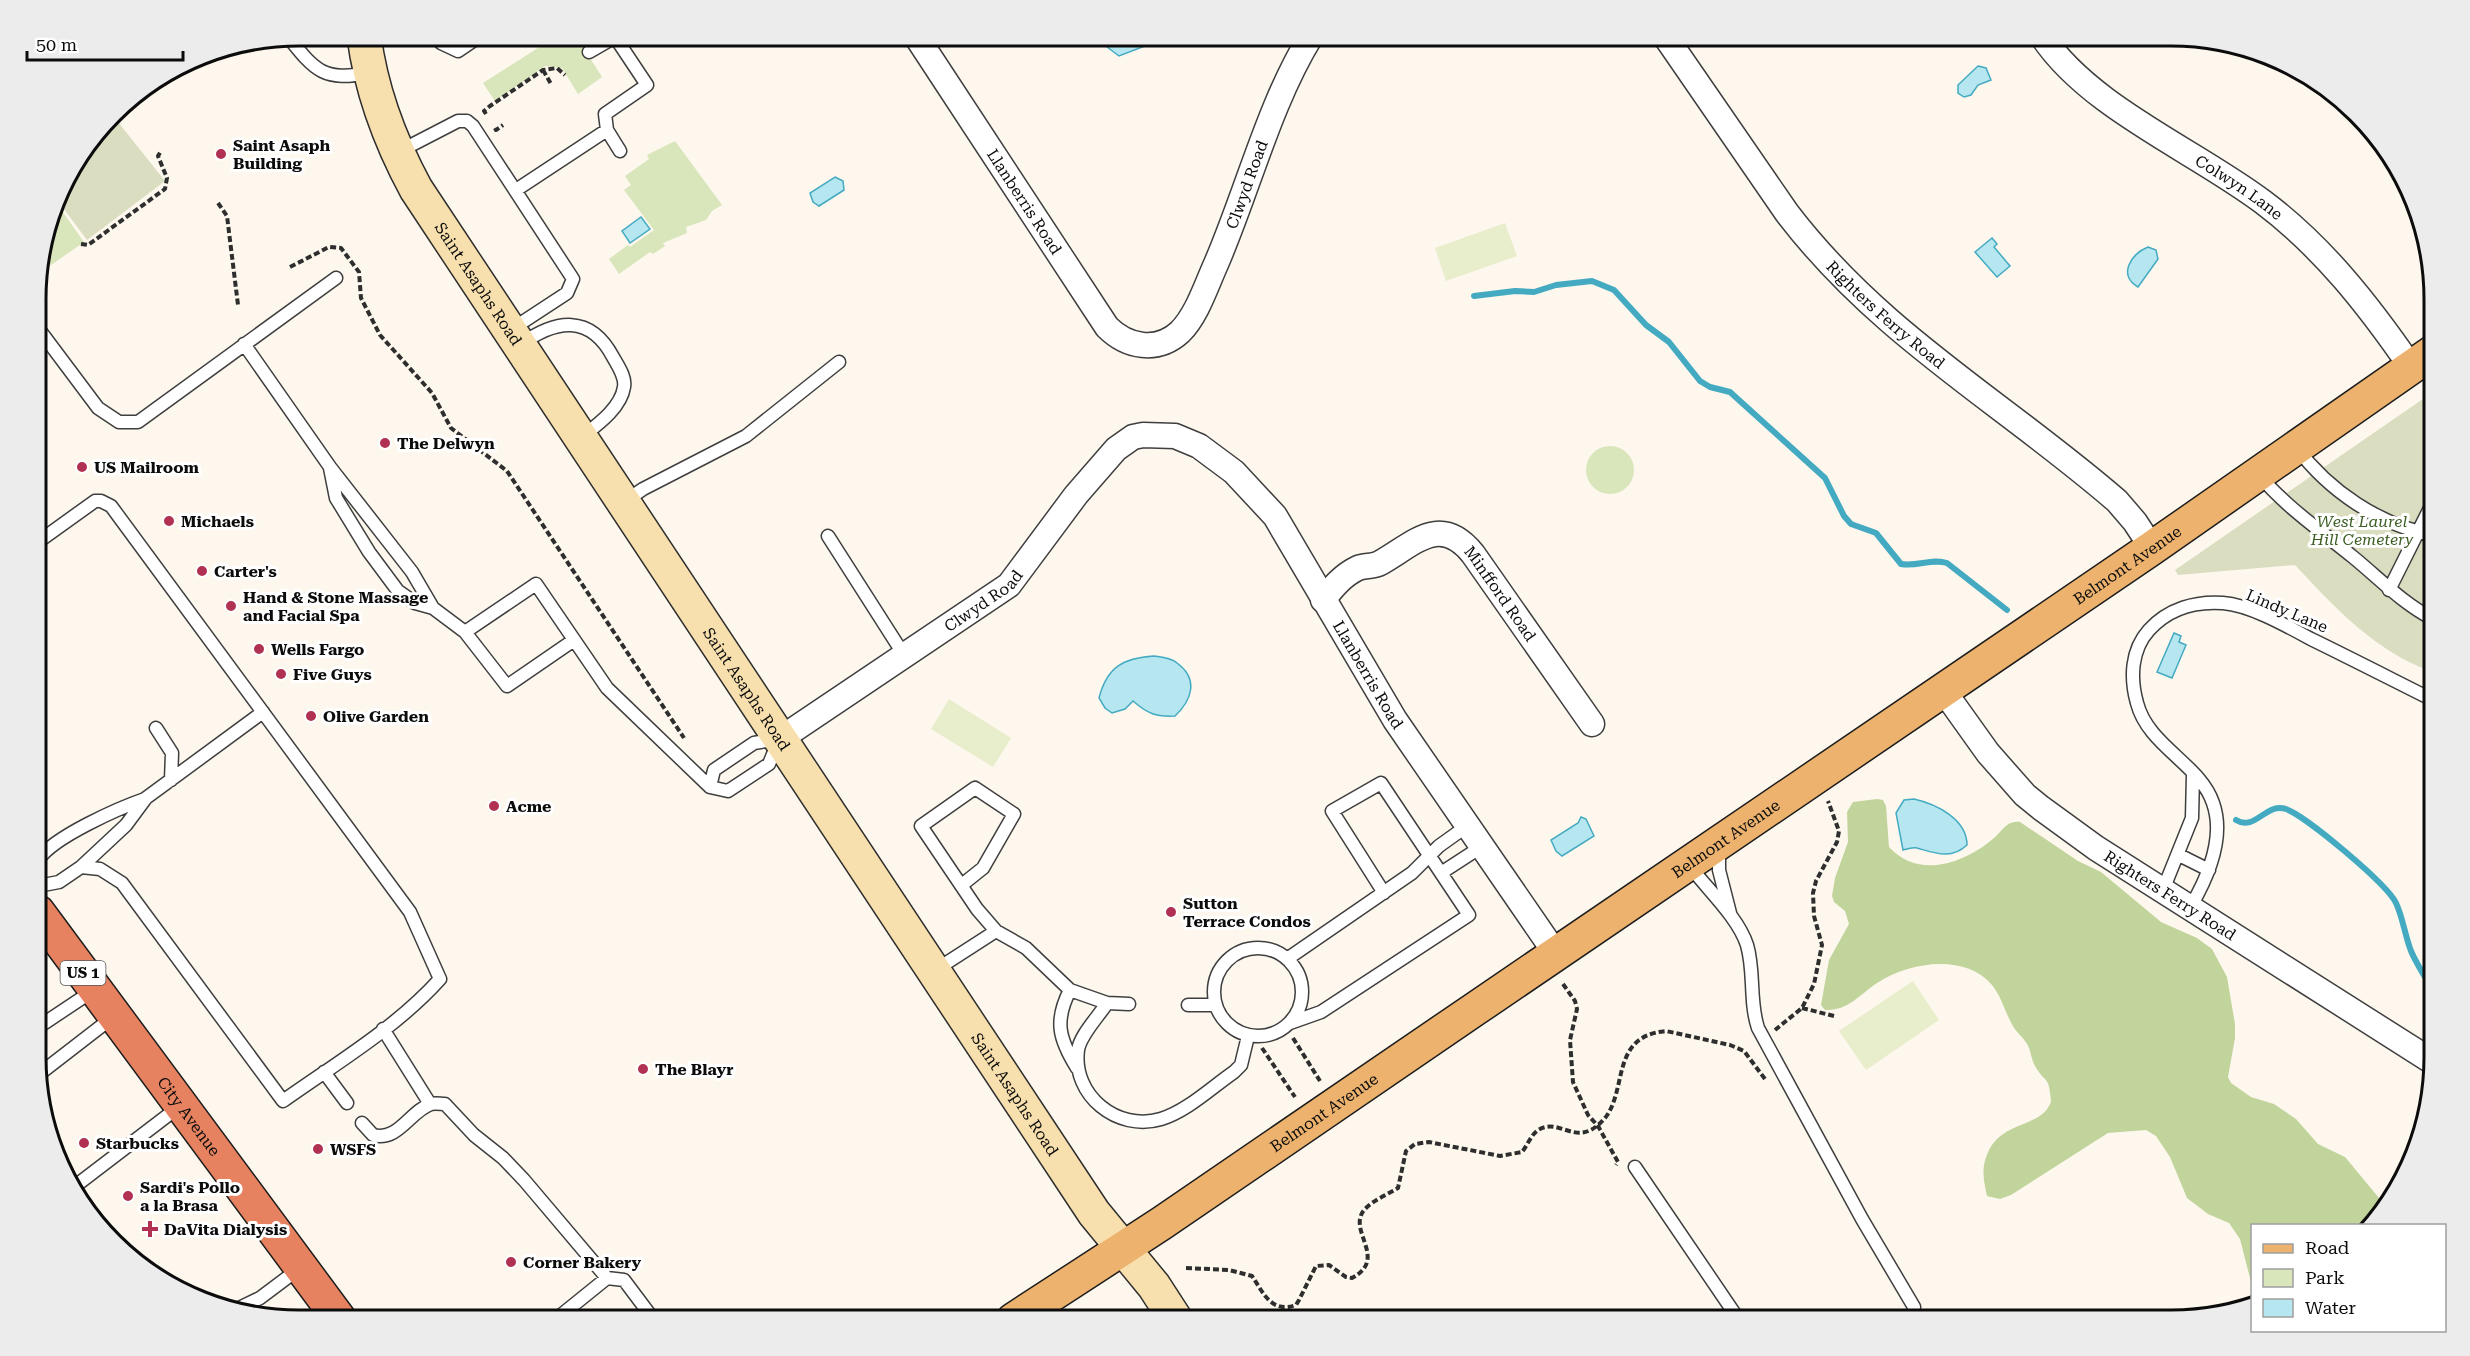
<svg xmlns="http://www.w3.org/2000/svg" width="2470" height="1356" font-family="'Roboto Serif',serif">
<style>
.green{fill:#d9e5ba}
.forest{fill:#c1d49b}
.cemetery{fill:#daddc0}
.pitch{fill:#e8edcb}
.water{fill:#b6e7f0;stroke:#44aac1;stroke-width:1.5}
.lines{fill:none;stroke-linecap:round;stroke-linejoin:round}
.stream{stroke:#44aac1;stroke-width:6}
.lane-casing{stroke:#3f3f3f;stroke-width:15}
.street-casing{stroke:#3f3f3f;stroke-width:27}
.secondary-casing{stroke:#2e2e2e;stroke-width:36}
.primary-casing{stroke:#1d1d1d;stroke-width:36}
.highway-casing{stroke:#1d1d1d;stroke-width:36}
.path{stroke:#2e2e2e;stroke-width:4;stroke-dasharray:6 3;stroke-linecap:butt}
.lane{stroke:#fff;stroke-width:12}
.street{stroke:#fff;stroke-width:24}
.secondary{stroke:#f8e0ae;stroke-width:33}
.primary{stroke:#ecb26e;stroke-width:33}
.highway{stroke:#e78261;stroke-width:33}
.poi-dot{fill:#b03152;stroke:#fff;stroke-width:2}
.labels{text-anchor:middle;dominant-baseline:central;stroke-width:6;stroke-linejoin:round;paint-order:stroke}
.shield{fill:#fff;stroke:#555;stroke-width:1.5}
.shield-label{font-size:15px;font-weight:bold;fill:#0c0c0c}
.poi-label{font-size:16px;font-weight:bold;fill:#0c0c0c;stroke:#fff;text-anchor:start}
.street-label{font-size:16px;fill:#0c0c0c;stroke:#fff}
.park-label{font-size:16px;font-style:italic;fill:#3c5e23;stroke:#fff}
.rim{fill:none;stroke:#0c0c0c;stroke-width:3}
</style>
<rect width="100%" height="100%" fill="#fdf7ed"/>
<path class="green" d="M557 36H576L602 77 578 94 562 68 545 66 495 101 483 83Z
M675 141 722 205 712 211 706 220 686 227 687 233 663 243 665 246 653 254 650 252 619 274 609 259 628 245 630 247 654 230 624 190 631 185 625 176 649 159 647 155Z
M57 204 84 242 44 270 39 263Z
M1586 470a24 24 0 1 1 48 0a24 24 0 1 1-48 0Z"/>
<path class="forest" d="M1877 799 1883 800 1886 806 1889 847C1919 880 1965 863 1994 838 2003 830 2007 820 2020 822L2078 861 2101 872 2161 922 2197 938 2212 949 2227 977 2235 1024V1038L2228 1077 2231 1083 2251 1097 2274 1104 2296 1119 2318 1144 2345 1157 2384 1204 2364 1225 2252 1226V1286L2240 1239 2229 1223 2208 1214 2187 1198 2170 1157 2156 1136 2146 1130 2108 1133 2011 1195 2000 1199 1987 1196C1983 1178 1981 1167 1989 1150 2005 1120 2041 1128 2051 1102 2049 1074 2046 1085 2035 1066 2031 1059 2031 1050 2027 1044 2023 1037 2016 1032 2013 1026 2005 1013 2002 997 1992 985 1965 953 1909 962 1877 983 1859 995 1848 1011 1825 1010L1821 1005 1829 960 1849 924 1845 911 1834 902 1832 896 1835 878 1848 842 1847 812 1853 802Z"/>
<path class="cemetery" d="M114 117 165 181 87 240 58 201 63 182Z
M2433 392V672C2376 652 2335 608 2295 565L2178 575 2175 570Z"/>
<path class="pitch" d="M1505 223 1517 256 1446 281 1435 248Z
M949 699 1011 738 993 767 931 729Z
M1913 981 1939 1020 1866 1070 1839 1031Z"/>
<path class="water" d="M1112 36 1146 39 1145 46 1119 56 1107 47 1108 37Z
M1978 66 1986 68 1991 80 1978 85 1971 95 1964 97 1958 93V85Z
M835 177 843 181 844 190 819 206 813 202 810 193Z
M641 217 650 229 630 243 622 231Z
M1992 238 1997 244 1994 247 2010 266 1997 277 1975 252Z
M2148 247 2156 250 2158 259 2138 287C2118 276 2130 254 2148 247Z
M2174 633 2181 636 2179 642 2186 645 2172 678 2157 672Z
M1154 656C1161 657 1172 658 1177 663 1199 679 1192 700 1175 716 1156 717 1148 714 1133 701L1125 709 1112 713 1105 708 1099 698C1107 667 1123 658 1154 656Z
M1914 799C1936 804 1967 819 1967 845 1951 860 1935 853 1917 848 1913 847 1908 849 1903 850L1896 813 1904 800Z
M1581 817 1586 819 1594 836 1562 856 1556 851 1551 840 1578 823Z"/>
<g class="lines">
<path class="stream" d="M1474 296 1515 291 1534 292 1556 285 1592 281 1614 290 1646 325 1669 342 1700 381 1710 387 1730 392 1825 478 1844 516 1851 524 1876 533 1901 564C1917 567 1932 558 1947 563L2007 610
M2236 820C2255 832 2266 802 2286 809 2306 816 2387 884 2396 903 2403 918 2405 936 2411 951 2417 965 2426 978 2433 991"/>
<g class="lane-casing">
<path id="lane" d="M440 36 441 43 458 51 480 36
M289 38C316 72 324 81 369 73
M607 130 620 151
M398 152 458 121H467L473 126 573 279 567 293 512 329
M516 190 607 130 605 114 647 85 615 37 589 52
M38 328 98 408 119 422H138L336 278
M244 344 330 467 412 572 433 608 465 632 507 686 574 640
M520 345C556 319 590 314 613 357 618 366 626 377 624 387 621 408 597 425 583 436
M2296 447C2329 491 2379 525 2433 535
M330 468 336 498 369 552 398 591 415 603 433 608
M2259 475C2286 507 2321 531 2353 557 2380 579 2402 603 2433 619
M624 502 643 489 746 436 839 362
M828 536 904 655
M38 542 95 501H101L111 506 410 912 440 979C396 1028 335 1064 283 1101L122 883 100 869 81 867
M2389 590 2433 502
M465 632 536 584 607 688 710 787 728 791 769 764 778 742
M156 728 172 753 171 780
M710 787 714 770 754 743 779 739
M1719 848V870L1730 913
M2179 855 2209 870
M38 860C53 837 119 808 145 799
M1689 865C1707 889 1738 917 1747 945 1755 972 1749 1001 1758 1028L1862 1219 1914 1307
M1441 873 1481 847
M963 884 983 868 1014 814 975 788 921 826 977 909 996 931
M38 886 59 882 81 867 126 825 146 798 263 712
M2163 890 2192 818 2193 775
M2191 906C2208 877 2225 837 2213 803 2200 764 2148 746 2137 703 2130 678 2131 650 2149 630 2168 609 2195 601 2223 603 2250 605 2287 626 2311 639 2352 659 2393 680 2433 700
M1214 992a44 44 0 1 1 88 0a44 44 0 1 1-88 0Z
M1287 959 1412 873 1439 846 1467 826
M934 971 996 931 1026 948 1070 990 1107 1003 1129 1004
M1070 990C1054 1021 1059 1039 1077 1068
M1107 1003C1099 1016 1080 1035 1078 1050 1072 1095 1117 1132 1161 1119 1187 1111 1211 1088 1234 1072L1241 1065 1248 1036
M1188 1005H1215
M1290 1023 1321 1012 1469 915 1381 783 1332 811 1384 893
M43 1024 94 990
M383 1029 430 1104
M324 1072 347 1103
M38 1075 113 1017
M362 1123 373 1135C398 1142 410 1111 431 1104 435 1103 441 1104 445 1104L474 1135 503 1158 524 1180 607 1278
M1635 1167 1739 1320
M74 1187 180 1106
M233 1311 260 1298 300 1268
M555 1320 607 1278 624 1280 654 1320"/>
</g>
<g class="street-casing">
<g id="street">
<path id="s1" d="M916 36 1107 327C1127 347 1157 353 1180 332 1197 315 1206 286 1216 264 1248 190 1269 104 1311 36"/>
<path id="s2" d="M1665 36 1787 213C1880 335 2004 403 2117 501L2135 522 2152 548"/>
<path id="s3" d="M2042 36C2089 107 2194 150 2263 202 2323 247 2369 306 2411 367"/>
<path id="s4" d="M1323 600C1333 587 1343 575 1358 568 1365 565 1373 567 1380 563 1414 544 1440 513 1473 554L1592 724"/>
<path id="s5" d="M1943 690 1988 753 2025 795 2041 808 2096 848 2433 1062"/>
<path id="s6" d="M780 739 1009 585 1076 495 1116 449 1133 437 1143 435 1175 436 1199 446 1234 472 1275 516 1395 720 1556 954"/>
</g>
</g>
<g class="secondary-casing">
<g id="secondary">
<path id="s7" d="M364 36C371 91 390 141 416 189L1094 1213 1154 1286 1176 1320"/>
</g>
</g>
<g class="primary-casing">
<g id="primary">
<path id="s8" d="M1013 1320 1162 1223 1475 1009 2152 548 2433 352"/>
</g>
</g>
<g class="highway-casing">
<g id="highway">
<path id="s9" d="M38 912 340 1320"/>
</g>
</g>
<path class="path" d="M543 70 551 84
M486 114 484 111 490 106 543 70 557 68 565 75
M495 128 496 130 503 125
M218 203 227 216 238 305
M81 244 88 245 165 189 167 178 158 156 161 151
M290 267 329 247 341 248 359 272 361 298 380 335 432 393 451 428 507 471 684 738
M1563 984 1575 1001 1577 1009 1570 1040 1573 1082 1588 1115 1598 1126 1618 1162 1616 1165
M1802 1008 1834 1016
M1775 1030 1802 1008 1814 984 1822 945 1814 916 1813 893 1816 881 1837 842 1839 831 1828 801
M1293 1038 1320 1081
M1262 1048 1295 1097
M1186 1268 1229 1270 1252 1276C1263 1292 1271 1314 1296 1305L1299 1300 1316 1266 1329 1265 1346 1277 1352 1278C1390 1258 1344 1229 1366 1208 1374 1200 1388 1194 1398 1188L1406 1151 1415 1144 1429 1142 1500 1156 1522 1152C1527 1146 1531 1135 1538 1130 1561 1116 1577 1151 1605 1118 1628 1089 1610 1036 1666 1031L1730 1045 1744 1051 1765 1079"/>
<use href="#lane" class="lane"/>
<use href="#street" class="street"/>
<use href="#secondary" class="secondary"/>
<use href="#primary" class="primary"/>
<use href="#highway" class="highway"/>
</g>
<g class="poi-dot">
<circle cx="221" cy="154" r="6"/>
<circle cx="385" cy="443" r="6"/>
<circle cx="82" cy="467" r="6"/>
<circle cx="169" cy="521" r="6"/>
<circle cx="202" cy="571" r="6"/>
<circle cx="231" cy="606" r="6"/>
<circle cx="259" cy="649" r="6"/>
<circle cx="281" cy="674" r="6"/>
<circle cx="311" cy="716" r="6"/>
<circle cx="494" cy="806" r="6"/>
<circle cx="1171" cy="912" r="6"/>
<circle cx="643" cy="1069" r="6"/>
<circle cx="84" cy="1143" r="6"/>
<circle cx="318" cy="1149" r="6"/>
<circle cx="128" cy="1196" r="6"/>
<path d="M147 1220h6v6h6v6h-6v6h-6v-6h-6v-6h6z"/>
<circle cx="511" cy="1262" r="6"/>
</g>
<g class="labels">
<rect class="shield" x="60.5" y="961" width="45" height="24" rx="4.5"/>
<g class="shield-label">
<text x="83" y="973">US 1</text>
</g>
<g class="poi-label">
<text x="233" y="145">Saint Asaph<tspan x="233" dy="18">Building</tspan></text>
<text x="397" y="443">The Delwyn</text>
<text x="94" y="467">US Mailroom</text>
<text x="181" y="521">Michaels</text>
<text x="214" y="571">Carter's</text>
<text x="243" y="597">Hand &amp; Stone Massage<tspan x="243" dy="18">and Facial Spa</tspan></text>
<text x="271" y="649">Wells Fargo</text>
<text x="293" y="674">Five Guys</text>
<text x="323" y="716">Olive Garden</text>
<text x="506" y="806">Acme</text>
<text x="1183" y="903">Sutton<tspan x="1183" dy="18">Terrace Condos</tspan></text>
<text x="655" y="1069">The Blayr</text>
<text x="96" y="1143">Starbucks</text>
<text x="330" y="1149">WSFS</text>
<text x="140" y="1187">Sardi's Pollo<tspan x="140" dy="18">a la Brasa</tspan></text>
<text x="164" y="1229">DaVita Dialysis</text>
<text x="523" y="1262">Corner Bakery</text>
</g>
<g class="street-label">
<text stroke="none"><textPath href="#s1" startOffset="592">Clwyd Road</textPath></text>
<text stroke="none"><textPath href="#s3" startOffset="250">Colwyn Lane</textPath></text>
<text stroke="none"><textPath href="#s1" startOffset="198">Llanberris Road</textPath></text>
<text stroke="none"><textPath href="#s7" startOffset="276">Saint Asaphs Road</textPath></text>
<text stroke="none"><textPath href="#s2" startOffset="357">Righters Ferry Road</textPath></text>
<text stroke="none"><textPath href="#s8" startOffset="1346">Belmont Avenue</textPath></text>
<text stroke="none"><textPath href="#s4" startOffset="226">Minfford Road</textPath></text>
<text stroke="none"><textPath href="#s6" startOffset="246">Clwyd Road</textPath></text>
<text transform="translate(2287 611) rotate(23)">Lindy Lane</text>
<text stroke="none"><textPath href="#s6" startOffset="826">Llanberris Road</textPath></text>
<text stroke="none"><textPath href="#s7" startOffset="762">Saint Asaphs Road</textPath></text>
<text stroke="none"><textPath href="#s8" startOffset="860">Belmont Avenue</textPath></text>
<text stroke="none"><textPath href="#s5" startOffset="310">Righters Ferry Road</textPath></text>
<text stroke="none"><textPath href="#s7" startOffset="1248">Saint Asaphs Road</textPath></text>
<text stroke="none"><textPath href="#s8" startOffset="374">Belmont Avenue</textPath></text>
<text stroke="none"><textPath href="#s9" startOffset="254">City Avenue</textPath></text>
</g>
<g class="park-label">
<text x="2362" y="521">West Laurel<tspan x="2362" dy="18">Hill Cemetery</tspan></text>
</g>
</g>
<path d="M0 0H2470V1356H0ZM299 46H2171A253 253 0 0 1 2424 299V1057A253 253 0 0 1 2171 1310H299A253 253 0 0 1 46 1057V299A253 253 0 0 1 299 46Z" fill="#ececec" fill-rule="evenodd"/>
<path class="rim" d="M299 46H2171A253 253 0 0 1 2424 299V1057A253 253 0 0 1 2171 1310H299A253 253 0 0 1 46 1057V299A253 253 0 0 1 299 46Z"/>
<rect x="2251" y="1224" width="195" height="108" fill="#ffffff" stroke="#9e9e9e" stroke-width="1.5"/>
<rect x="2263" y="1244" width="30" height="9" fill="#ecb26e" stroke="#9e9e9e" stroke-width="1.5"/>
<text x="2305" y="1254" font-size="18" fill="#0c0c0c">Road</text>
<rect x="2263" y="1269" width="30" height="18" fill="#d9e5ba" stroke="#9e9e9e" stroke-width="1.5"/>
<text x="2305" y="1284" font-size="18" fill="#0c0c0c">Park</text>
<rect x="2263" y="1299" width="30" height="18" fill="#b6e7f0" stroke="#9e9e9e" stroke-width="1.5"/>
<text x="2305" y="1314" font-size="18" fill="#0c0c0c">Water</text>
<path d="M27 51v9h156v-9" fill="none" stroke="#0c0c0c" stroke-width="3"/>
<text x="36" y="51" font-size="18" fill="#0c0c0c" stroke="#ffffff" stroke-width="4.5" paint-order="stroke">50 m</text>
</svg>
